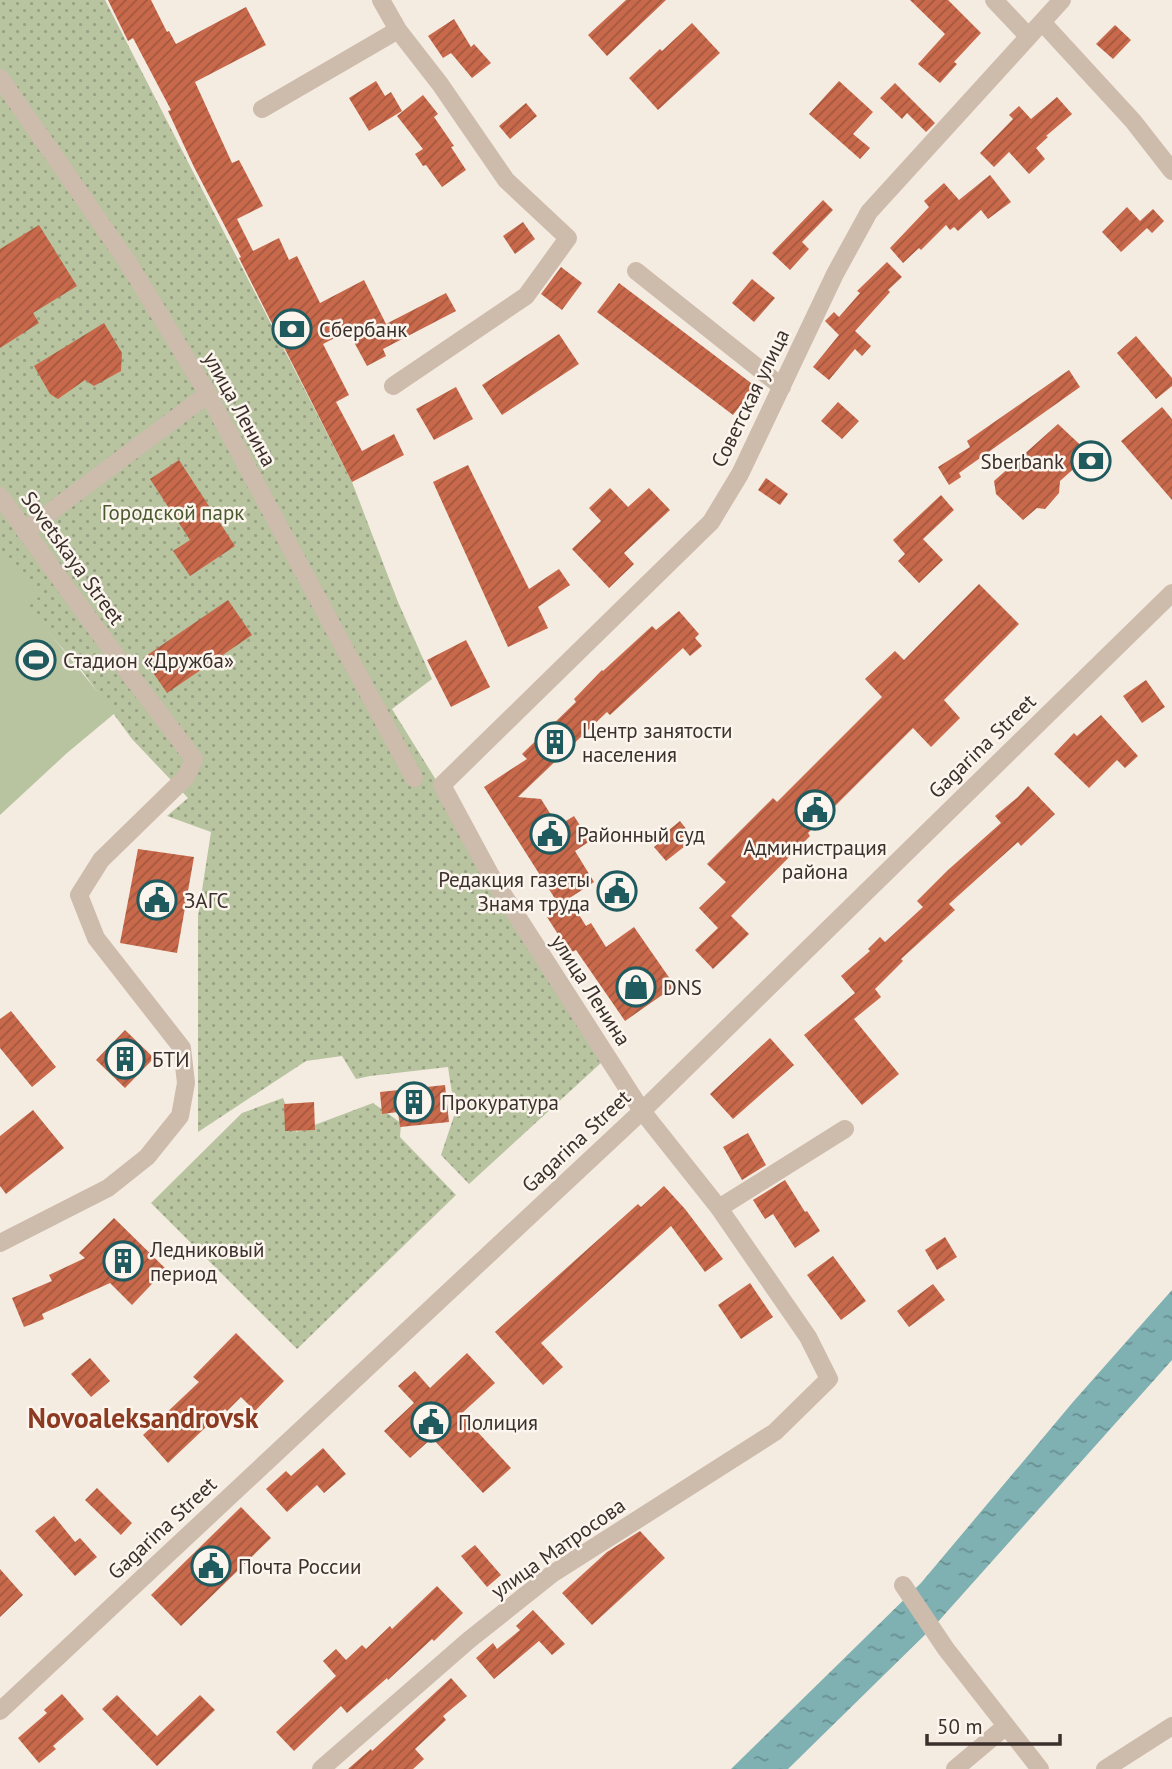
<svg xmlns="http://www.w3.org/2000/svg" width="1172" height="1769" font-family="'PT Sans',sans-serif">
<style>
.grass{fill:url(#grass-dots)}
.pitch{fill:#b8c4a0}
.water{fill:url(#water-ripples)}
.building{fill:url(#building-hatch)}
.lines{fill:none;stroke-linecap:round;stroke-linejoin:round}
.minor{stroke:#cdbbac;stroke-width:18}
.labels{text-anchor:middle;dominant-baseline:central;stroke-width:5;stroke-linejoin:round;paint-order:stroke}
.poi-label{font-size:21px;fill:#3b302b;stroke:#fbf5ee;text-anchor:start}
.street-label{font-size:21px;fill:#3b302b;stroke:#fbf5ee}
.park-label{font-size:21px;fill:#4a5a2e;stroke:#fbf5ee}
.district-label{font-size:28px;font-weight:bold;fill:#8c3b22;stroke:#fbf5ee}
</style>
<defs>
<pattern id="grass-dots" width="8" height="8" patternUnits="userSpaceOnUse" patternTransform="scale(1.75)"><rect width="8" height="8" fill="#b8c4a0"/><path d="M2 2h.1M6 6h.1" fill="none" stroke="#97a083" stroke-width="1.8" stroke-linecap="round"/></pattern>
<pattern id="water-ripples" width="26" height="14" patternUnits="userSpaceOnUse" patternTransform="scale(1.75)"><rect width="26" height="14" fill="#7fb0b2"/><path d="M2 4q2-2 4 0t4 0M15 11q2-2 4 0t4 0" fill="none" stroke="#699091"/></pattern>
<pattern id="building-hatch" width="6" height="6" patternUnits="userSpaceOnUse" patternTransform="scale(1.75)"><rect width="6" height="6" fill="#c8694b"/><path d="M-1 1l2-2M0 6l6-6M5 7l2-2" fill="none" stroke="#a4573f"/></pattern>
</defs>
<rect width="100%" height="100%" fill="#f4ebe1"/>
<path class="grass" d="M0 0H105L352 482 398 602 432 679 392 709 441 788 602 1062 469 1184 441 1155 455 1113 448 1067 370 1076 356 1079 342 1056 306 1061 198 1132V916L211 832 167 816 188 798 132 739 80 668 0 578Z
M283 1098 296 1132 373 1103 401 1123 400 1137 456 1195 297 1349 151 1203 242 1113Z"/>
<path class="pitch" d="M0 549 39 597 28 607 115 713 67 753 0 815Z"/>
<path class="water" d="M1172 1290V1360L936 1624 788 1769H731L921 1583 1073 1402Z"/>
<path class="building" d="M108 0H151L167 32 169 31 176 44 246 7 266 45 195 82 232 163 239 160 263 206 237 219 253 251 279 238 289 260 297 256 320 303 364 280 386 324 446 293 456 311 383 349 386 356 367 366 348 331 323 344 349 395 336 402 362 451 394 434 404 455 352 482 239 258 241 257 194 167 168 111 171 110 133 38 128 41Z
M626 0H666L607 56 588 35Z
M910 0H948L981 33 954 62 957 64 940 83 918 64 945 34Z
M454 19 471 47 474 44 491 63 472 78 451 53 443 58 428 36Z
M692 23 720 53 658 110 629 78 660 49 662 51Z
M1115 25 1131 40 1113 59 1096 44Z
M376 81 385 96 391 92 402 111 369 131 349 98Z
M839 81 873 112 853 134 870 148 860 159 809 114Z
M895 83 935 123 926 132 907 113 902 119 880 98Z
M423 95 438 114 434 117 454 146 451 147 466 170 442 187 426 165 423 166 415 154 423 149 397 116Z
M1057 97 1072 114 1046 136 1048 137 1036 148 1045 159 1029 174 1009 152 994 167 980 153 1013 119 1009 115 1019 106 1031 119Z
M526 103 537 116 510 139 499 126Z
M990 175 1011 202 988 219 981 210 958 231 954 227 950 230 946 225 921 250 919 248 903 263 890 248 929 207 924 201 944 183 959 200Z
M823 200 833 210 802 242 809 249 790 270 772 253Z
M1127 207 1140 221 1153 209 1164 221 1152 233 1147 228 1121 252 1102 232Z
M523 222 535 239 515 254 503 236Z
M39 225 77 286 33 313 39 323 0 348V249Z
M887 262 902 277 888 290 890 292 855 331 871 346 862 356 855 349 829 380 813 367 839 335 825 321 834 312 839 317 860 293 857 291Z
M561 267 582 283 562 310 541 294Z
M752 279 775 298 754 322 732 303Z
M619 283 755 386 733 415 597 312Z
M104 323 122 353 121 371 94 386 85 380 58 399 50 394 34 366Z
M559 334 579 364 502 415 482 385Z
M1136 336 1172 378V386L1156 399 1117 353Z
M1069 370 1080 387 959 473 961 477 949 485 938 467 970 447 967 441Z
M456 387 473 419 434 440 416 409Z
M838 402 859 421 842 439 821 421Z
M1162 407 1172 419V500L1121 441Z
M1058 424 1090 454 1060 481 1059 493 1045 509 1037 508 1023 520 996 494 994 481Z
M179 460 235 546 190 576 173 551 190 540 150 479Z
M468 465 529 589 559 569 570 585 538 607 548 628 508 647 433 482Z
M766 478 788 494 780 505 758 490Z
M610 488 628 507 649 488 670 510 624 553 634 564 609 588 572 549 601 521 589 508Z
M941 495 954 510 923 539 943 560 919 583 898 561 905 554 893 540Z
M979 584 1019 624 944 700 960 718 931 747 913 728 808 833 810 836 731 916 749 934 713 969 695 950 718 928 699 908 726 882 707 864 773 798 777 802 882 697 865 679 895 651 904 660Z
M228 600 252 635 167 693 143 658Z
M679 611 699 634 695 638 702 646 690 656 683 648 610 715 607 712 518 797 541 799 558 826 574 816 590 841 575 851 594 882 559 905 484 787 527 759 522 754 576 702 574 699 602 670 603 671 652 626 656 630Z
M466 640 490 687 451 707 427 660Z
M1146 680 1165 707 1142 723 1123 696Z
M1101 715 1138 756 1125 768 1117 760 1089 788 1054 754 1074 733 1077 736Z
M1028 786 1055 814 1021 846 1018 842 949 904 955 910 901 959 903 961 875 989 881 997 854 1019 899 1074 862 1105 804 1035 855 993 841 976 870 951 868 949 880 937 885 942 923 907 917 901 948 870 1001 823 995 816 1018 797Z
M680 821 694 839 666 861 654 847 669 835V830Z
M138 849 194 857 177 953 120 943Z
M571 902 586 926 591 923 606 947 634 927 675 986 625 1021 576 950 570 953 547 917Z
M11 1011 56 1067 32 1087 0 1048V1019Z
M125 1030 154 1058 125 1088 96 1060Z
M770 1038 794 1065 733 1119 710 1094Z
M445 1085 449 1122 400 1127 398 1112 382 1114 380 1092Z
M314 1102 315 1130 285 1131 284 1104Z
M33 1110 64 1148 6 1194 0 1186V1136Z
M748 1133 766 1165 742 1180 723 1147Z
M785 1180 805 1212 807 1211 820 1231 795 1248 773 1214 765 1219 753 1200Z
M664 1186 685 1209 723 1259 705 1272 671 1226 541 1343 563 1367 543 1385 495 1332 638 1204 641 1207Z
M114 1218 166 1269 132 1305 110 1283 42 1314 44 1319 24 1327 12 1298 52 1281 49 1275 85 1258 79 1253Z
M945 1237 957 1257 937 1270 925 1250Z
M833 1256 866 1301 841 1320 807 1275Z
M750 1283 773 1317 741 1339 718 1305Z
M933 1284 945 1300 909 1327 897 1311Z
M236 1333 284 1381 255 1411 241 1397 227 1411 225 1409 168 1463 143 1435 199 1382 193 1377Z
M467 1353 495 1383 461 1414 511 1468 483 1493 432 1438 410 1458 384 1431 414 1403 398 1386 415 1371 430 1388Z
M90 1358 110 1381 91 1397 71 1374Z
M323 1448 346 1474 324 1493 317 1485 287 1512 266 1489 286 1471 291 1476Z
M97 1488 132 1523 121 1535 85 1500Z
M241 1507 271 1538 181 1626 151 1595Z
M54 1516 75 1542 80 1538 97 1557 75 1576 35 1531Z
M640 1531 665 1558 592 1625 562 1593 607 1552Z
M475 1545 501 1575 487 1587 461 1556Z
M0 1569 23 1595 0 1617Z
M437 1586 463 1613 434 1641 432 1639 388 1680 387 1678 347 1713 341 1706 294 1751 276 1732 336 1676 323 1661 336 1649 346 1660 362 1645 366 1649 390 1626 392 1629Z
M533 1610 565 1644 552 1655 539 1641 494 1679 476 1658 493 1643 497 1649 520 1630 516 1626Z
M451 1678 467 1696 443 1716 446 1720 415 1749 424 1759 413 1769H348L371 1749 372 1751Z
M62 1694 84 1719 53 1746 56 1749 39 1763 18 1738 47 1713 44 1710Z
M117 1695 157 1736 200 1695 215 1710 157 1766 102 1709Z"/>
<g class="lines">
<path class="minor" d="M381 0 398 30 440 84 506 180 568 238 526 296 393 386
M994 0 1028 36
M1042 22 1133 121 1172 171
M0 78 127 261 208 394 414 778
M262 109 398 30
M636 271 782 387
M0 496 119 660 194 759 186 777 101 860 79 895 96 938 182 1048 186 1083 180 1116 147 1157 108 1188 0 1243
M25 531 208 394
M719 1208 845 1129
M903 1585 946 1649 1040 1769
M0 1711 642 1111 1172 593
M321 1769 469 1640 552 1574 775 1432 829 1379 808 1337 719 1208 642 1111 490 874 442 785 711 522 740 474 835 274 869 212 1062 0
M955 1769 1006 1726
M1105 1769 1172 1726"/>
</g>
<defs>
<g id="bank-ring" transform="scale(2.0125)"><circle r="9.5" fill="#fbf5ee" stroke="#1f5a5e" stroke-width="1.5"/><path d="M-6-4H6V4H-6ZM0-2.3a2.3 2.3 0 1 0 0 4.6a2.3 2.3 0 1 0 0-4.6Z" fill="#1f5a5e"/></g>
<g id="stadium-ring" transform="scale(2.0125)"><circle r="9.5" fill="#fbf5ee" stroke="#1f5a5e" stroke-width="1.5"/><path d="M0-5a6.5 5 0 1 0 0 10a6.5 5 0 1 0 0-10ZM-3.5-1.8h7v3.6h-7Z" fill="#1f5a5e"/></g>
<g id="building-ring" transform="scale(2.0125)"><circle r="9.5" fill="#fbf5ee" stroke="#1f5a5e" stroke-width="1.5"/><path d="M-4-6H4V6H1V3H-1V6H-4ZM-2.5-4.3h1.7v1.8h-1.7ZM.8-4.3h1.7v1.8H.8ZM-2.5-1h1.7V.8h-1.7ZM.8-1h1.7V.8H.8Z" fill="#1f5a5e"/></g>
<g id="civic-ring" transform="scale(2.0125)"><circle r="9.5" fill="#fbf5ee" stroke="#1f5a5e" stroke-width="1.5"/><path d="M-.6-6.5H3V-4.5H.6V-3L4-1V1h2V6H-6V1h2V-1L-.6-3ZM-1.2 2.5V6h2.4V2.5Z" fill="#1f5a5e"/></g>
<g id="shop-ring" transform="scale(2.0125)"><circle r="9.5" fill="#fbf5ee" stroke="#1f5a5e" stroke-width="1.5"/><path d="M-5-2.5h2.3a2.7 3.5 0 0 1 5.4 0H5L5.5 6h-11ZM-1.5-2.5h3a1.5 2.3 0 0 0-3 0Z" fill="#1f5a5e"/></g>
</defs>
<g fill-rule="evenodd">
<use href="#bank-ring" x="292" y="329"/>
<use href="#bank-ring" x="1091" y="461"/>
<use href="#stadium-ring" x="36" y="660"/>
<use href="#building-ring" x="555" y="742"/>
<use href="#civic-ring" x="815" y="810"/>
<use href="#civic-ring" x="550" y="834"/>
<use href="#civic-ring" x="617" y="891"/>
<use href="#civic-ring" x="157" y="900"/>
<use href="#shop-ring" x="636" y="987"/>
<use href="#building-ring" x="125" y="1059"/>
<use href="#building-ring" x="414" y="1102"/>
<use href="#building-ring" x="123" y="1261"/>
<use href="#civic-ring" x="431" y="1422"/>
<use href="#civic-ring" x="211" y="1566"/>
</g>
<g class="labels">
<g class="poi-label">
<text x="319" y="329">Сбербанк</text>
<text x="1064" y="461" text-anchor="end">Sberbank</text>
<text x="63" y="660">Стадион «Дружба»</text>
<text x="582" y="730">Центр занятости<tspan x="582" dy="24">населения</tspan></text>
<text x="577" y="834">Районный суд</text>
<text x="815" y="847" text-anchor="middle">Администрация<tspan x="815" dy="24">района</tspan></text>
<text x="590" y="879" text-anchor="end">Редакция газеты<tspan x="590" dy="24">Знамя труда</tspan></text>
<text x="184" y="900">ЗАГС</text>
<text x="663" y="987">DNS</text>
<text x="152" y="1059">БТИ</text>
<text x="441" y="1102">Прокуратура</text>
<text x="150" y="1249">Ледниковый<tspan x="150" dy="24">период</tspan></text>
<text x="458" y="1422">Полиция</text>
<text x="238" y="1566">Почта России</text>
</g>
<g class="street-label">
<text transform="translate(750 398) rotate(-64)">Советская улица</text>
<text transform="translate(240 409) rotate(61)">улица Ленина</text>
<text transform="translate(73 558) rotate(54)">Sovetskaya Street</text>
<text transform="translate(982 746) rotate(-44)">Gagarina Street</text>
<text transform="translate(591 990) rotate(57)">улица Ленина</text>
<text transform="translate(576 1141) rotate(-43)">Gagarina Street</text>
<text transform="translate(162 1528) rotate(-43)">Gagarina Street</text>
<text transform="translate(558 1548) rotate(-35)">улица Матросова</text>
</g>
<g class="park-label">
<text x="173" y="512">Городской парк</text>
</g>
<g class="district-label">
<text x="143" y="1417">Novoaleksandrovsk</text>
</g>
</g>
<path d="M927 1734v10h133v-10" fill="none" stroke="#3b302b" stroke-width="3.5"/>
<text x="937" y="1734" font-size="21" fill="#3b302b" stroke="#fbf5ee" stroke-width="5" paint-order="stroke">50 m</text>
</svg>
